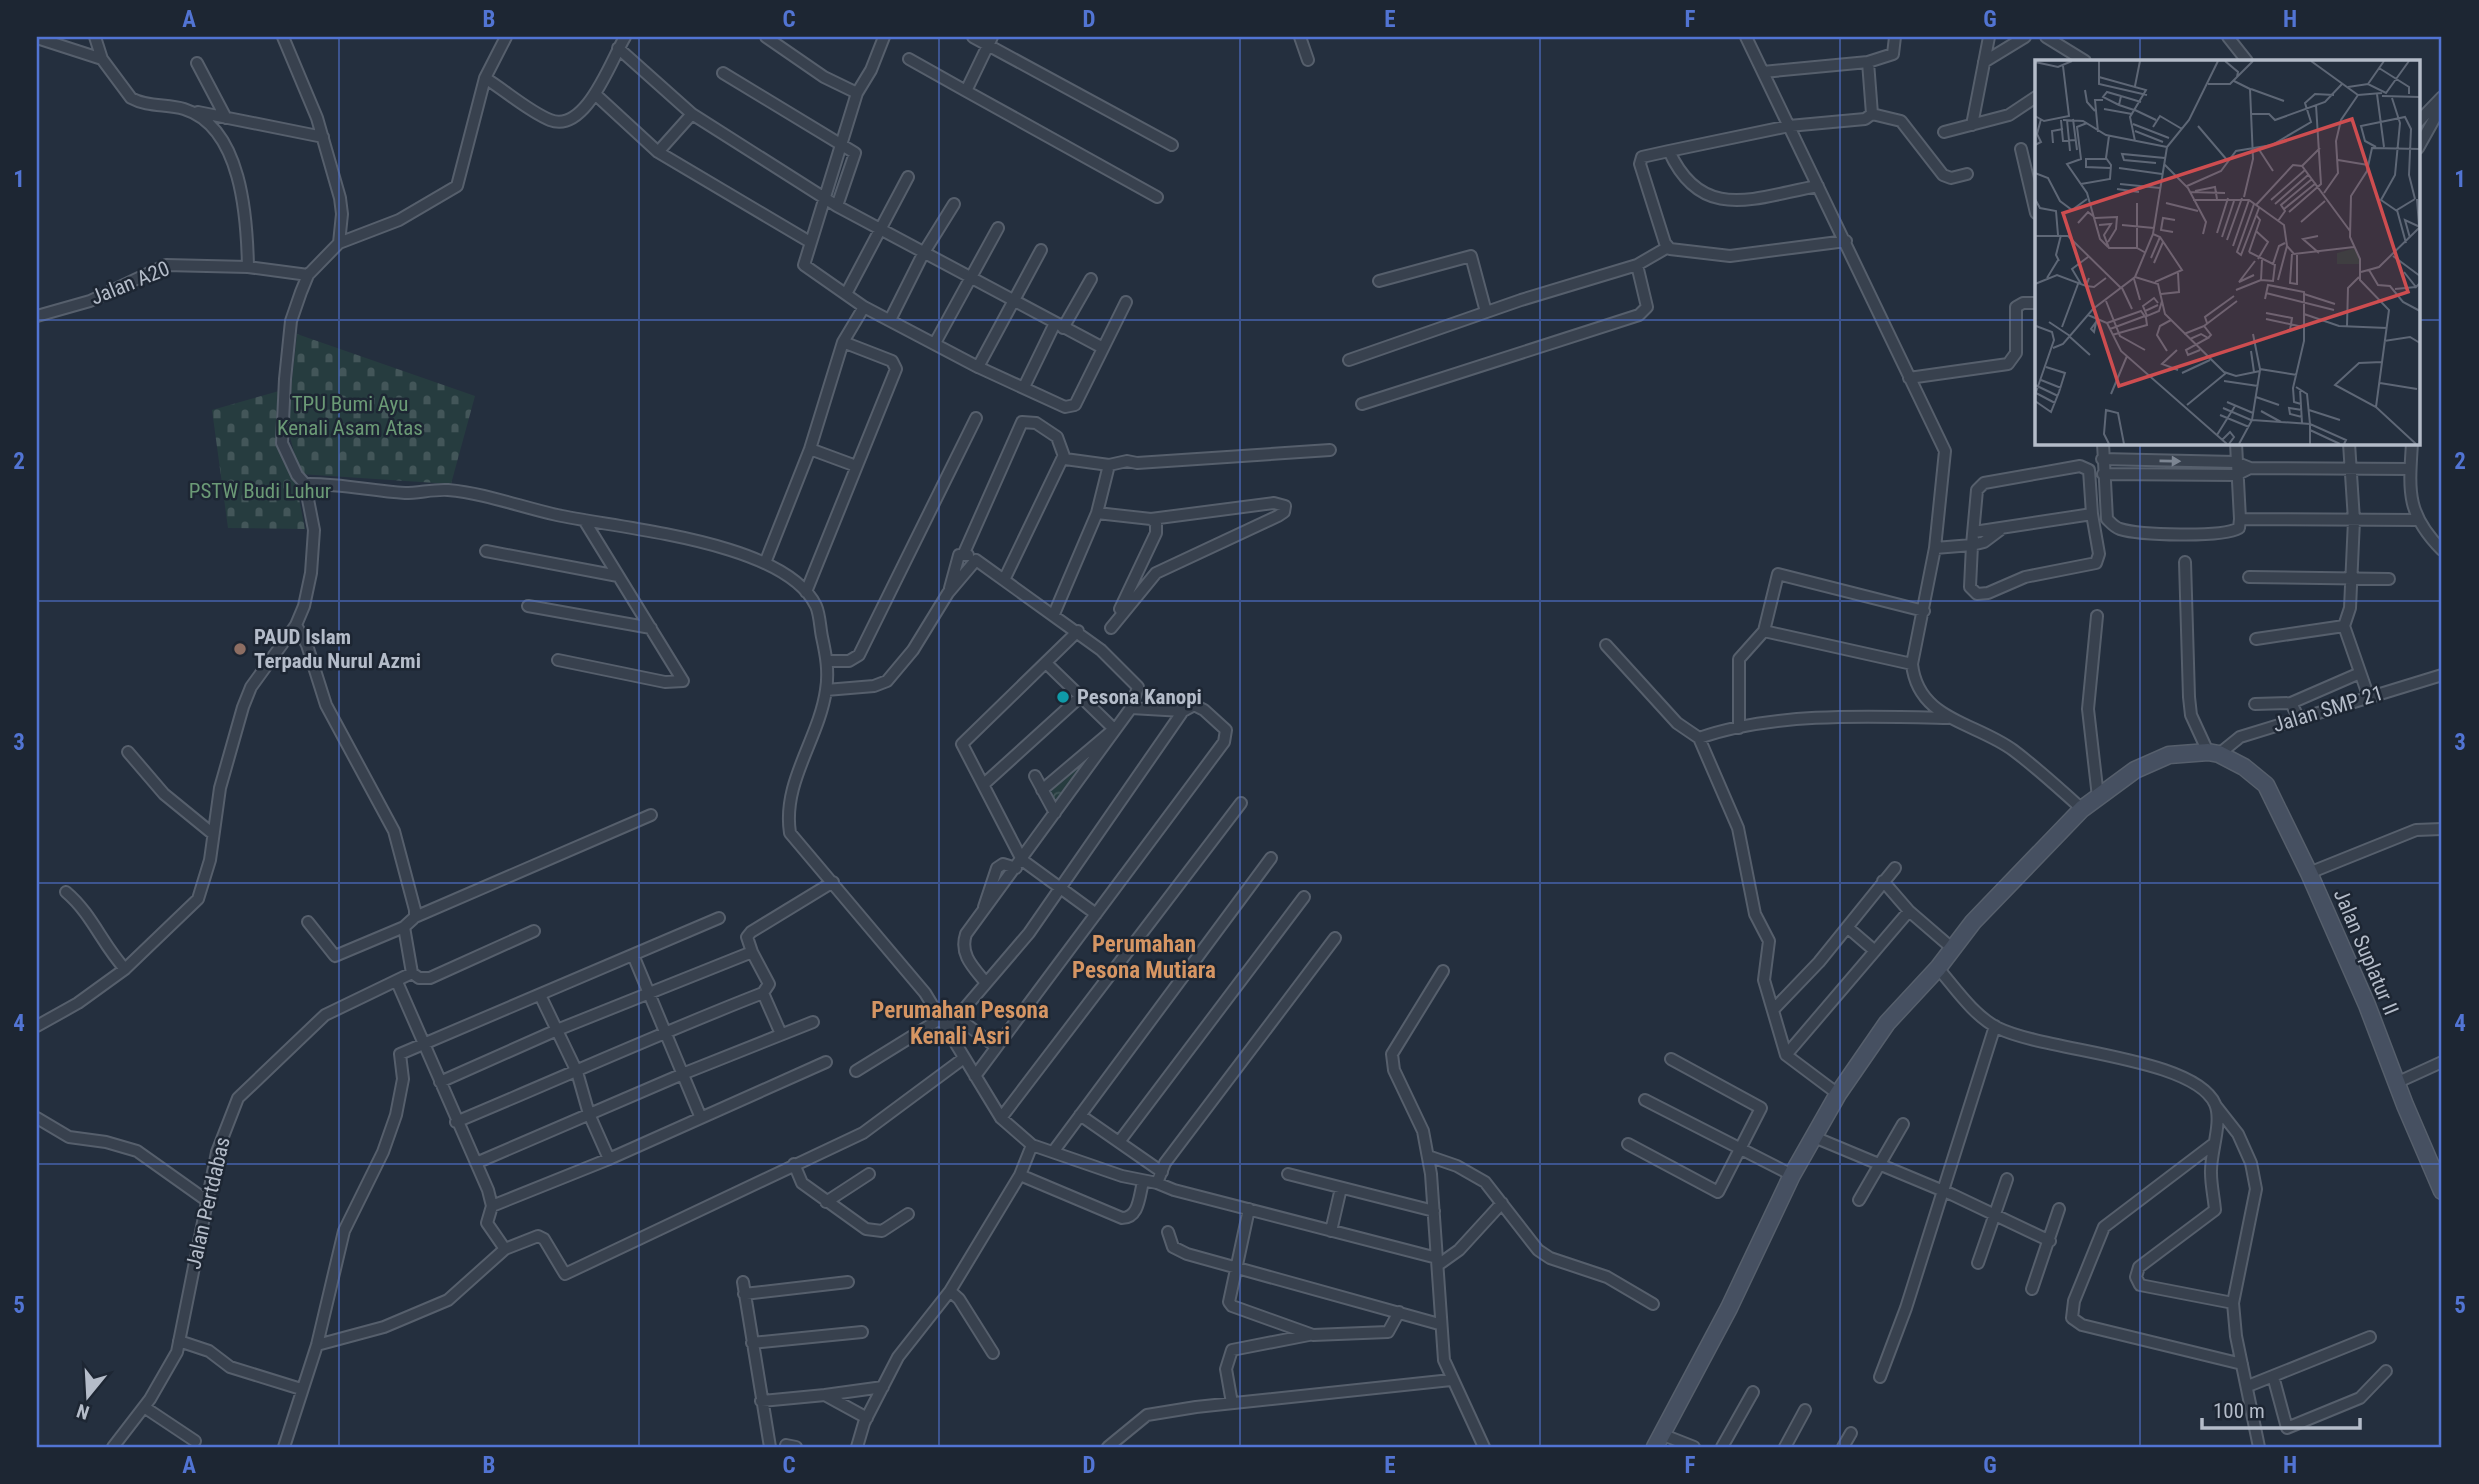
<svg xmlns="http://www.w3.org/2000/svg" width="2479" height="1484" font-family="'Roboto Condensed',sans-serif">
<style>
.cemetery{fill:url(#cemetery-stones)}
.park{fill:url(#park-crowns)}
.lines{fill:none;stroke-linecap:round;stroke-linejoin:round}
.street-casing{stroke:#565f6c;stroke-width:14}
.secondary-casing{stroke:#565f6c;stroke-width:19}
.street{stroke:#38414e;stroke-width:10}
.secondary{stroke:#465061;stroke-width:16}
.oneway{fill:#7c8592}
.grid{fill:none;stroke:#5274d3;stroke-width:2;stroke-opacity:0.55}
.education-dot{fill:#8d6e63;stroke:#1d2633;stroke-width:2.5}
.culture-dot{fill:#0f9aa8;stroke:#1d2633;stroke-width:2.5}
.labels{text-anchor:middle;dominant-baseline:central;stroke-width:5;stroke-linejoin:round;paint-order:stroke}
.street-label{font-size:21px;fill:#b4bcc9;stroke:#1d2633}
.park-label{font-size:21px;fill:#6b9a76;stroke:#1d2633}
.poi-label{font-size:21px;font-weight:bold;fill:#b4bcc9;stroke:#1d2633;text-anchor:start}
.neighbourhood-label{font-size:23px;font-weight:bold;fill:#d59563;stroke:#1d2633}
.inset-road{fill:none;stroke:#5e6776;stroke-width:2}
.view{fill:#ce4d50;fill-opacity:0.15;stroke:#ce4d50;stroke-width:3.5}
.inset-edge{fill:none;stroke:#b4bcc9;stroke-width:3.5}
.neatline{fill:none;stroke:#5274d3;stroke-width:2.5}
.grid-label{font-size:23px;text-anchor:middle;font-weight:bold;fill:#5274d3}
</style>
<defs>
<pattern id="cemetery-stones" width="16" height="16" patternUnits="userSpaceOnUse" patternTransform="scale(1.75)"><rect width="16" height="16" fill="#263c3f"/><path d="M2 7V4a2 2 0 0 1 4 0v3zM10 15v-3a2 2 0 0 1 4 0v3z" fill="#435659"/></pattern>
<pattern id="park-crowns" width="20" height="18" patternUnits="userSpaceOnUse" patternTransform="scale(1.75)"><rect width="20" height="18" fill="#263c3f"/><path d="M2 6a3 3 0 1 1 6 0M12 15a3 3 0 1 1 6 0" fill="none" stroke="#435659"/></pattern>
</defs>
<rect width="100%" height="100%" fill="#242f3e"/>
<path class="cemetery" d="M297 334 475 396 451 484 300 474 287 426Z
M279 391 276 443 297 488 305 529 228 528 212 410Z"/>
<path class="park" d="M1097 748 1056 807 1046 791Z"/>
<g class="lines">
<g class="street-casing">
<path id="street" d="M95 37 102 59 131 98C147 107 167 104 184 109 242 127 247 218 248 267
M766 37 824 77 857 93
M884 37 871 70 857 93 804 265 864 307 978 367 1065 407 1075 405 1126 302
M973 37 1172 145
M992 37 966 91 1157 197
M1300 37 1308 60
M1746 37 1945 451 1935 548 1912 664C1918 720 1975 722 2013 750 2037 768 2060 789 2082 809
M2046 37 2085 61
M2228 37 2247 61
M37 38 102 59
M618 48 692 114 837 206 1103 348
M909 59 966 91
M1868 62 1893 54 1895 37
M1984 62 2025 37
M197 63 226 118
M1763 72 1868 62 1872 114 1865 119 1789 126 1669 151C1702 224 1756 197 1818 186
M723 73 855 153 837 206
M485 78C506 91 528 111 550 120 586 134 611 60 625 37
M595 94 658 152 810 242
M198 112 323 137
M1872 114 1901 121 1943 175 1951 178 1967 174
M2418 122 2442 97
M1972 125 1989 37
M1944 132 2009 115 2036 97
M2418 148 2442 105
M2021 149 2036 213
M1669 151 1642 157 1640 164 1665 243 1670 249 1730 256 1846 241
M658 152 692 114
M339 243 399 220 457 186 485 78 506 37
M1379 281 1471 256 1486 312
M846 294 908 177
M37 316 90 301 166 265 248 267 308 275
M891 318 923 254 954 204
M1063 328 1091 279
M935 343 998 228
M1349 360 1521 300 1637 265 1668 247
M978 367 1041 250
M1909 378 2008 364 2016 353V307L2023 303H2036
M1024 387 1055 323
M1362 404 1639 315 1647 307 1637 265
M2103 443 2107 519C2111 523 2114 527 2120 529 2139 535 2222 538 2239 528L2240 519 2417 520
M2236 443 2240 519
M2349 443 2354 520 2350 608 2344 626 2368 695
M2412 443C2409 491 2406 514 2442 550
M810 449 856 466
M2102 459 2235 462 2250 468 2410 469
M2103 474 2236 475 2250 468
M305 484C339 483 371 491 405 493 419 493 434 489 448 490 484 493 521 507 557 515 621 529 785 541 816 606 820 615 820 628 822 637 826 655 829 672 826 690 819 739 782 782 790 833L925 993 1001 1118 1032 1145 1122 1176 1157 1183 1174 1190 1437 1258
M1097 513 1151 519 1156 523V533L1120 609
M2000 530 1984 542 1972 545 1970 587 1977 594 1988 593 2025 577 2096 563 2099 554 2092 514
M1935 548 1972 545 1977 490 1984 483 2080 466 2089 470 2092 514 1974 532
M486 551 618 576
M964 553 1022 422 1036 423 1057 437 1065 459 1109 465
M2185 562 2189 697 2191 715 2208 752
M765 563 810 449 843 342 864 307
M2249 577 2389 579
M1004 580 1063 457
M950 588 959 555H968
M806 592 896 369 892 361 843 342
M528 606 651 628
M1054 614 1097 513 1109 465 1127 461 1137 463 1330 450
M2097 616 2088 709 2098 797
M1111 628 1156 573 1278 516 1284 512 1285 506 1274 503 1151 519
M1078 631 962 744 1022 860 1096 914
M1764 631 1912 664
M2256 639 2344 626
M1606 645 1677 723 1699 738
M558 660 665 682 683 681 584 520
M827 661H849L859 655 976 418
M826 690 874 686 887 681 913 650 948 593 976 560 1101 650 1138 687 1131 708
M2255 704 2291 703
M2298 717 2291 703 2360 673
M1739 728V659L1764 631 1778 574 1924 611
M128 752 164 794 213 834
M2219 754 2240 737 2442 675
M1035 776 1055 813
M984 784 1080 697
M1042 790 1114 729 1047 664
M2309 873 2416 830 2442 829
M1883 881 1909 911 1953 949
M66 892C92 914 102 944 125 969
M984 907 997 868 1003 864 1016 868
M415 917 651 815
M308 922 335 956 404 927
M1847 927 1875 951
M633 955 701 1118
M1938 968C1955 988 1974 1016 1998 1028 2047 1052 2194 1057 2215 1104 2223 1122 2210 1153 2211 1173 2211 1185 2214 1198 2215 1210L2139 1267 2136 1277 2140 1285 2233 1303
M1443 971 1392 1054 1394 1070 1423 1131 1431 1174 1444 1360 1484 1447
M412 973 419 978H430L534 931
M397 982 488 1190 492 1206 487 1223 505 1249 538 1236 544 1239 565 1274 863 1133 964 1058
M986 983C974 968 959 955 966 934L1131 708 1183 711
M763 993 781 1034
M540 995 577 1072 589 1114 609 1159
M1774 1009 1819 962 1895 868
M957 1017 996 1047
M37 1026 78 1003 125 969 198 899 210 860 220 788 243 707 251 687 296 625 304 606 311 573 314 530 305 484 297 475 282 443 285 379 291 321 301 292 308 275 339 243 342 214 340 198 317 118 283 37
M947 1029 1029 933 1183 711 1194 705 1204 710 1226 730 1224 742 975 1076
M1786 1055 1909 911
M856 1071 940 1019
M440 1082 557 1030 752 952
M2396 1083 2442 1062
M1838 1094 1786 1055 1764 980 1769 941 1755 914 1738 828 1699 738C1773 712 1870 716 1948 718
M1645 1100 1792 1175
M2216 1106 2238 1134 2251 1163 2256 1189 2233 1303 2236 1336 2259 1447
M1080 1115 1162 1172
M37 1118 69 1137 106 1142 137 1151 206 1200
M1001 1118 1241 803
M456 1122C559 1079 660 1033 763 993L769 984 752 952 747 937 751 932 833 882
M1814 1137 1953 1195 2050 1241
M1119 1142 1304 897
M1628 1144 1718 1192 1761 1108 1671 1059
M2212 1145 2104 1227 2074 1301 2072 1318 2082 1325 2242 1364
M1053 1152 1271 858
M1428 1156 1457 1166 1485 1182 1538 1250 1550 1258 1607 1277 1653 1304
M476 1163 685 1073 813 1022
M794 1164 802 1183 866 1229 882 1231 908 1214
M1288 1174 1434 1211
M1020 1175 1122 1218C1139 1218 1139 1197 1143 1182
M1157 1183 1165 1163 1335 938
M1859 1200 1903 1124
M826 1202 869 1174
M492 1206 609 1159 826 1062
M1249 1209 1229 1302 1232 1306 1313 1335 1388 1332 1399 1312
M1331 1231 1341 1188
M1168 1232 1173 1247 1187 1254 1439 1324
M1978 1263 2007 1179
M1438 1265 1459 1250 1502 1203
M743 1282 770 1447
M2032 1289 2059 1209
M950 1291 959 1299 993 1353
M744 1294 848 1282
M179 1341 209 1351 230 1367 301 1389
M752 1343 862 1332
M317 1345 384 1327 448 1300 505 1249
M2273 1376 2370 1337
M1880 1377 1906 1308 1995 1026
M2248 1386 2273 1376 2287 1428 2360 1398 2386 1371
M825 1395 883 1387
M761 1401 825 1395 867 1418
M1232 1403 1226 1369 1232 1350 1309 1335
M144 1407 195 1441
M1661 1434 1694 1447
M786 1445 796 1447
M113 1447 150 1399 177 1352 217 1152 238 1098 325 1015 412 973 404 927 415 917V910L394 831 326 705 307 645 296 625
M284 1447 317 1345 344 1231 383 1152 396 1115 403 1079 400 1054 719 918
M857 1447 864 1423 898 1357 950 1291 1020 1175 1032 1145
M1108 1447 1147 1415 1196 1407 1451 1380
M1722 1447 1753 1392
M1785 1447 1805 1410
M1843 1447 1851 1433"/>
</g>
<g class="secondary-casing">
<path id="secondary" d="M1655 1447 1729 1308 1792 1175 1838 1094 1887 1023 1938 968 1973 922 2082 809 2135 770 2169 755 2208 752 2219 754 2244 767 2266 785 2309 873 2367 1005 2405 1105 2442 1191"/>
</g>
<use href="#street" class="street"/>
<use href="#secondary" class="secondary"/>
</g>
<defs><path id="oneway-solid" d="M-6-.8H1V-3.2L6.5 0L1 3.2V.8H-6Z" transform="scale(1.75)"/></defs>
<use class="oneway" href="#oneway-solid" transform="translate(2170 461) rotate(1)"/>
<path class="grid" d="M339 37V1447M639 37V1447M939 37V1447M1240 37V1447M1540 37V1447M1840 37V1447M2140 37V61M37 320H2036M2418 320H2442M2140 443V1447M37 601H2442M37 883H2442M37 1164H2442"/>
<circle class="education-dot" cx="240" cy="649" r="7"/>
<circle class="culture-dot" cx="1063" cy="697" r="7"/>
<g class="labels">
<g class="street-label">
<text transform="translate(130 283) rotate(-22)">Jalan A20</text>
<text transform="translate(2328 709) rotate(-17)">Jalan SMP 21</text>
<text transform="translate(2366 952) rotate(67)">Jalan Suplatur II</text>
<text transform="translate(208 1203) rotate(-77)">Jalan Pertdabas</text>
</g>
<g class="park-label">
<text x="350" y="404">TPU Bumi Ayu<tspan x="350" dy="24">Kenali Asam Atas</tspan></text>
<text x="260" y="491">PSTW Budi Luhur</text>
</g>
<g class="poi-label">
<text x="254" y="637">PAUD Islam<tspan x="254" dy="24">Terpadu Nurul Azmi</tspan></text>
<text x="1077" y="697">Pesona Kanopi</text>
</g>
<g class="neighbourhood-label">
<text x="1144" y="944">Perumahan<tspan x="1144" dy="26">Pesona Mutiara</tspan></text>
<text x="960" y="1010">Perumahan Pesona<tspan x="960" dy="26">Kenali Asri</tspan></text>
</g>
</g>
<g transform="translate(2035 60)">
<rect width="385" height="385" fill="#242f3e"/>
<path d="M320 188 326 204H302V193Z" fill="#263c3f"/>
<path class="inset-road" d="M64 1V24L112 35M190 1 203 12 202 17M276 1 323 35 347 33M0 2 23 7 37 1M344 8 374 27V34M64 17 111 30 95 57 100 81M199 21 215 29 218 99 209 137M173 24H195L218 1M333 24 349 1M100 26 105 1M313 27 333 24 351 33 374 1M216 29 249 41M50 30 52 42 60 51M342 34 349 87M347 36 385 37M357 38 365 63 360 115 346 140 362 151M84 45 68 37 72 32 86 36M69 49 97 54M99 50 84 45 86 36 106 42M100 50 121 60M217 54H234L240 60 290 42 307 24M0 56 9 61 34 56 28 6M38 59 42 90M26 60 28 81 40 80M28 60 48 61 71 75 132 87M32 60 35 91M52 63 42 67 46 99 32 104 52 133 65 179 73 187M98 64 134 78M163 66 192 100M118 67 125 56 147 69M100 71 128 82M63 72 60 40H68M18 83 17 71 28 69M0 85 6 82 2 74 6 59M341 87 330 81 326 66 370 57 376 69 374 115 380 139M223 88 238 111M71 99H51V107L75 108M303 100 333 105M121 103 89 100 87 94 130 98M129 104 153 128 171 162 168 174M267 106 285 88M84 108 127 114M0 113 13 118 25 141 37 150 52 139M46 124 75 119 76 105 71 98 74 76M85 124 125 128M152 126 186 111 201 91 237 85 276 62 270 43 280 34 299 35M82 129 104 132M160 131 180 127 182 139M155 132 190 133M289 133 303 113 301 81 306 60 323 35M0 139 5 148 21 151 23 175M382 139 384 166M158 140H214L249 165 252 186 259 194 319 187M236 140 270 110M131 143 163 151M219 144 202 192 206 195 224 148M240 144 273 115M221 145 258 105 267 106 315 171M249 149 281 123M254 152 286 124 281 45M60 158 82 157 81 169 73 182M243 161 250 151 246 145 277 119M266 162 290 141M43 163 53 152 58 156M64 165 76 164 69 175 74 188H102L111 193M87 165 119 168M221 171 233 182 223 199M138 172 126 170 128 158 140 160M182 173 193 138M118 174 125 177 147 210 120 222M0 176H33L86 228M283 176 268 179 284 193M187 177 199 141M375 178 370 160 385 167M192 180 207 138M371 183 362 150 380 139M198 186 214 140M102 188V143M214 192 238 204 244 186 250 183M214 192 225 160 221 155M257 194 255 223 262 224M358 196 385 216M116 198 125 177M24 201 21 195 26 175M119 203 128 182M334 210 343 225 355 226 368 242 385 251M326 212 344 207 385 167M369 212 381 227 385 223M219 215 204 222 220 201M100 217 123 224 130 254 189 312 201 316 225 311M12 218 23 200M99 219 105 240M226 220 238 221 240 204M243 220 252 186M0 224 22 215 51 226 54 218M46 224 37 209 53 197M262 225V195M51 226 59 227 71 218M87 228 97 249M360 229 381 227M201 230 226 220 227 200M231 233 299 250M126 234 144 232 143 213M269 234 300 244M230 239 233 225 269 232V281L258 328 259 342 266 344M71 241 85 276 110 290M123 245 110 251 112 256 124 251 127 241M110 251 108 246 119 238 123 243M231 253 257 258 255 270M269 254 304 266 352 268M53 255 72 263 86 291 192 384M231 259 268 267M14 262 35 276M61 262 56 269 59 272 62 258M72 263 106 251 111 258 112 265 77 275M172 263 170 257 199 236M169 266 202 241M312 266 313 228 324 217M27 267 43 224M75 269 110 256M149 274 169 266 176 275 173 278M218 274 225 309 262 315M35 277 55 295M155 279 166 274 173 278 151 290 153 295 165 290M349 281 375 277 385 283M18 288 28 284 58 249 100 217 118 174 132 87 154 60 183 1M142 290 127 304 143 310M132 291 122 275 125 266 136 260M216 291 219 312M347 302 324 303 300 325 341 347 381 384M147 313 175 300M6 320 26 328M189 321 223 326M345 323 382 329M0 325 23 336M261 327 272 334 275 364 311 380 309 384M265 329 267 363M1 333 20 343M76 334 92 296M0 335 19 280 17 272 1 266M221 337 244 345M0 341 16 352 24 332 30 313 11 307M192 342 218 353M152 345 191 313M341 347 354 250 325 220V199L315 177 316 136 332 111 337 88 385 89M188 348 216 360M267 350 254 348 255 354 267 357M274 350 305 360M226 351 246 362M185 355 214 367M217 360 275 364V384M275 370 305 384M182 375 200 346M187 380 195 372 199 377 194 384M74 384 69 374 71 350 83 353 89 384M204 384 217 360 225 310"/>
<path class="view" d="M317 59 373 232 84 326 28 153Z"/>
<rect width="385" height="385" class="inset-edge"/>
</g>
<rect width="2479" height="1484" fill="none" stroke="#1d2633" stroke-width="77"/>
<g transform="translate(88 1396) rotate(198)" stroke="#1d2633" stroke-width="5" paint-order="stroke">
<path d="M0-5L12 26L0 18L-12 26Z" fill="#b4bcc9"/>
<text y="-10" font-size="19" font-weight="bold" text-anchor="middle" fill="#b4bcc9">N</text>
</g>
<path d="M2202 1418v10h158v-10" fill="none" stroke="#b4bcc9" stroke-width="3.5"/>
<text x="2213" y="1418" font-size="21" fill="#b4bcc9" stroke="#1d2633" stroke-width="5" paint-order="stroke">100 m</text>
<rect x="38" y="38" width="2402" height="1408" class="neatline"/>
<g class="grid-label">
<text x="189" y="27">A</text>
<text x="489" y="27">B</text>
<text x="789" y="27">C</text>
<text x="1089" y="27">D</text>
<text x="1390" y="27">E</text>
<text x="1690" y="27">F</text>
<text x="1990" y="27">G</text>
<text x="2290" y="27">H</text>
<text x="19" y="187">1</text>
<text x="2460" y="187">1</text>
<text x="19" y="469">2</text>
<text x="2460" y="469">2</text>
<text x="19" y="750">3</text>
<text x="2460" y="750">3</text>
<text x="19" y="1031">4</text>
<text x="2460" y="1031">4</text>
<text x="19" y="1313">5</text>
<text x="2460" y="1313">5</text>
<text x="189" y="1473">A</text>
<text x="489" y="1473">B</text>
<text x="789" y="1473">C</text>
<text x="1089" y="1473">D</text>
<text x="1390" y="1473">E</text>
<text x="1690" y="1473">F</text>
<text x="1990" y="1473">G</text>
<text x="2290" y="1473">H</text>
</g>
</svg>
